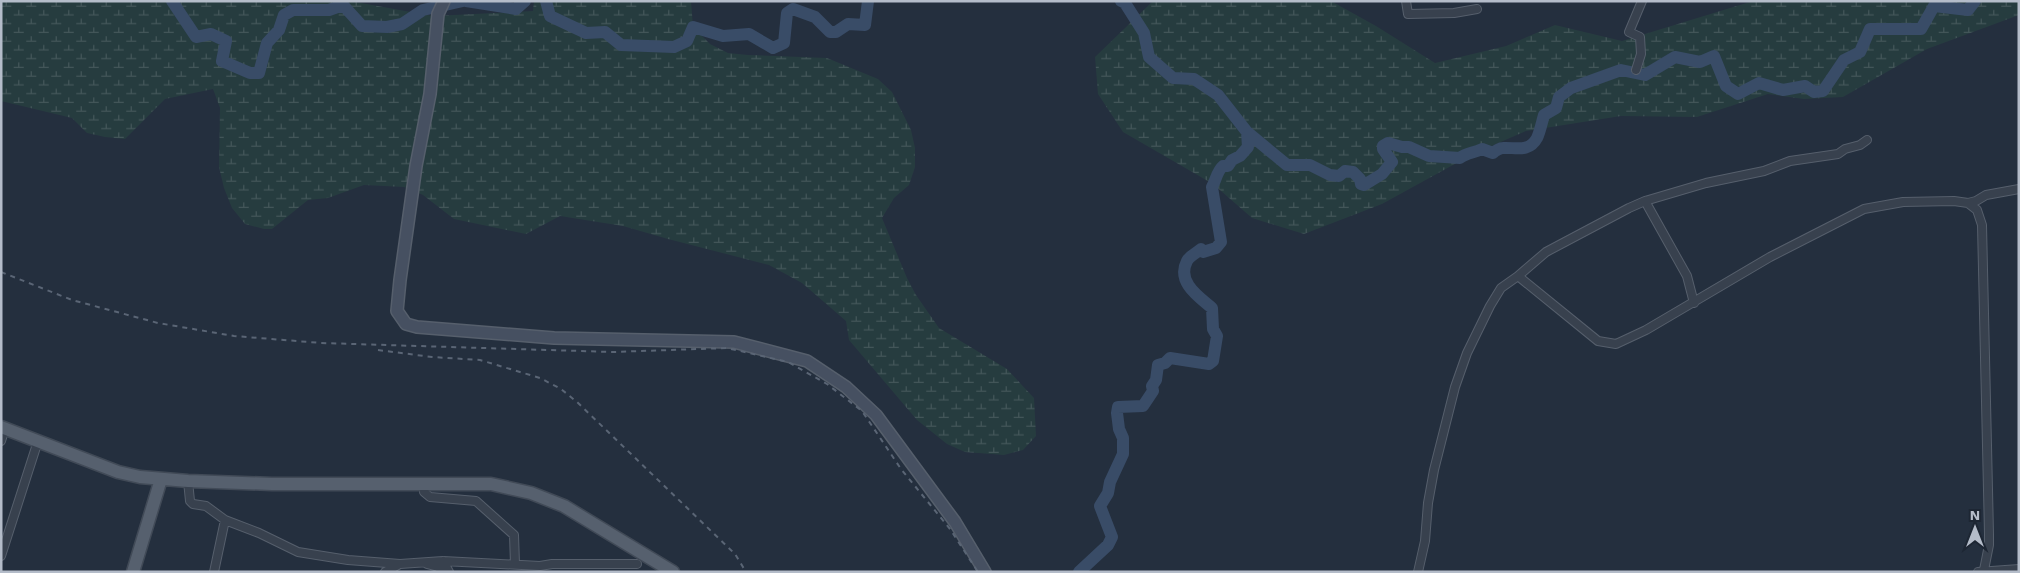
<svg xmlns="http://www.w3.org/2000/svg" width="2020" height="573" font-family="'Work Sans',sans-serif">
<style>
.wetland{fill:url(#wetland-marsh)}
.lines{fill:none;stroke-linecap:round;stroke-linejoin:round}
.river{stroke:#394c67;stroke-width:12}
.street-casing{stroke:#565f6c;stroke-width:10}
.secondary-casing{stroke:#565f6c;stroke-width:14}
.primary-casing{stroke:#414a57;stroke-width:15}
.street{stroke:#38414e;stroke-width:8}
.secondary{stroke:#465061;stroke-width:11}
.primary{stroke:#56606e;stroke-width:12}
.rail{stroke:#5a6575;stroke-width:2;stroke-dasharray:5 5;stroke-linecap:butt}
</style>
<defs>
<pattern id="wetland-marsh" width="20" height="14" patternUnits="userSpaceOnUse" patternTransform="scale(1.25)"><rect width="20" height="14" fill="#263c3f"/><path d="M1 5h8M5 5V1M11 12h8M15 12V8" fill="none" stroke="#435659"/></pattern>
</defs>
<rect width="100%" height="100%" fill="#242f3e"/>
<path class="wetland" d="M1 1H350L433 16 533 11 534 1H691L693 27 710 44 728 53 748 55 827 58 878 79 892 92 911 130 915 148V167L909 185 894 198 882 218 907 278 916 295 939 328 1007 369 1034 398 1036 436 1023 450 1004 455 965 452 947 444 917 420 849 340 846 321 802 283 769 265 668 239 623 226 560 216 526 234 454 219 423 195 404 187 364 185 328 198 308 200 272 229H264L245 224 232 208 224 188 219 167 220 108 213 89 165 99 125 139 105 137 87 133 72 118 1 101Z
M1153 1H1331L1376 26 1435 63 1506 46 1555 25 1622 41 1753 1H2019V15L1927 49 1843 97 1804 99 1768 94 1697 117 1621 116 1526 131 1473 154 1382 204 1304 234 1252 218 1213 184 1123 132 1098 94 1095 57Z"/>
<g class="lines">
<path class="river" d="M172 1 196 37 211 34 226 41 222 61 250 73H259L267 43 279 30 284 15 293 10H329L343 5 362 26 387 27 402 24 423 10 463 1
M466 1 516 9 525 1
M546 1 550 16 586 33 605 32 621 45 674 47 687 41 693 27 723 36 749 34 773 48 784 43 787 13 793 9 815 17 830 32H836L848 24 865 25 868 1
M1121 1 1125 3 1144 33 1149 57 1173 78 1194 79 1218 95 1247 132 1287 165H1310L1330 175 1339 176 1345 171 1353 172 1360 179 1361 184 1364 185 1382 174 1392 162 1383 149V146L1388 143 1402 147H1409L1429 156 1460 158C1466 153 1474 153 1482 149L1493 153C1495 151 1500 148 1503 148 1515 147 1529 153 1537 138 1540 132 1542 122 1544 115L1556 108 1559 97 1571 88 1621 70 1645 75 1675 57 1700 62 1714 56 1726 86 1738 94 1759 83 1783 90 1805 86 1814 92 1823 91 1844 60 1860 52 1870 29H1921L1934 6 1968 10 1975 1
M1079 572 1108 545 1112 537 1100 506 1108 493 1110 482 1123 454V438L1119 429 1117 413 1118 407 1143 406 1153 391 1152 386 1156 380 1158 365 1165 363 1170 358 1209 364 1213 361 1217 336 1213 329 1212 308C1199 297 1176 282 1187 261 1190 255 1197 253 1201 249L1203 252 1216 248 1221 242 1212 187C1216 180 1217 171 1223 166H1228L1232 160 1240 156 1248 147 1247 132"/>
<g class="street-casing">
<path id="street" d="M1406 1 1408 14 1454 13 1477 9
M1636 70 1641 54 1640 37 1629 32 1642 1
M1645 201 1687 276 1694 303
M1968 203 1976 201 1986 195 2019 189
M1518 276 1546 252 1629 208 1645 201 1706 183 1764 171 1790 161 1838 154 1845 149 1860 145 1867 140
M1 441 5 428
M188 481 190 501 193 504 206 506 225 520 259 533 298 552 348 560 400 564 443 561 540 566 552 564H637
M425 484 424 492 430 497 476 501 514 535 515 564
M1 556 38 441
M443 561 449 572
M427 564 438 567 442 572
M214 572 225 520
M385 572 398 565
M1418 572 1425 541 1428 503 1434 470 1455 387 1467 353 1490 306 1501 288 1518 276 1598 341 1616 344 1646 330 1770 257 1864 209 1903 202 1954 201 1968 203 1977 210 1982 225 1989 534V545L1984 570
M1978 572 2019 569"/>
</g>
<g class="secondary-casing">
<path id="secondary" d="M444 1 438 14 430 94 416 166 400 280 397 311 406 324 417 327 554 338 734 342 807 361 846 387 876 415 955 522 985 572"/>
</g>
<g class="primary-casing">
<path id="primary" d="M1 427 118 472 140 477 188 481 272 484H491L531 493 564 506 673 572
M133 572 161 479"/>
</g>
<use href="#street" class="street"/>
<use href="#secondary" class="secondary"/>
<use href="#primary" class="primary"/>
<path class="rail" d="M1 272 72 300 158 323 234 336 321 343 613 352 727 348 788 362 827 384 862 411 901 469 950 529 978 572
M378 350 432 357 480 360 540 378 561 389 577 402 735 554 746 572"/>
</g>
<rect width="2020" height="573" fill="none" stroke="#b4bcc9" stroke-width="5"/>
<g transform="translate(1975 528)" stroke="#1d2633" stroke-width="4" paint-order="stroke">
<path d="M0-4L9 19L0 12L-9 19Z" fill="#b4bcc9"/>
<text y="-8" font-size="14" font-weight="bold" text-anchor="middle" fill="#b4bcc9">N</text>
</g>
</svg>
